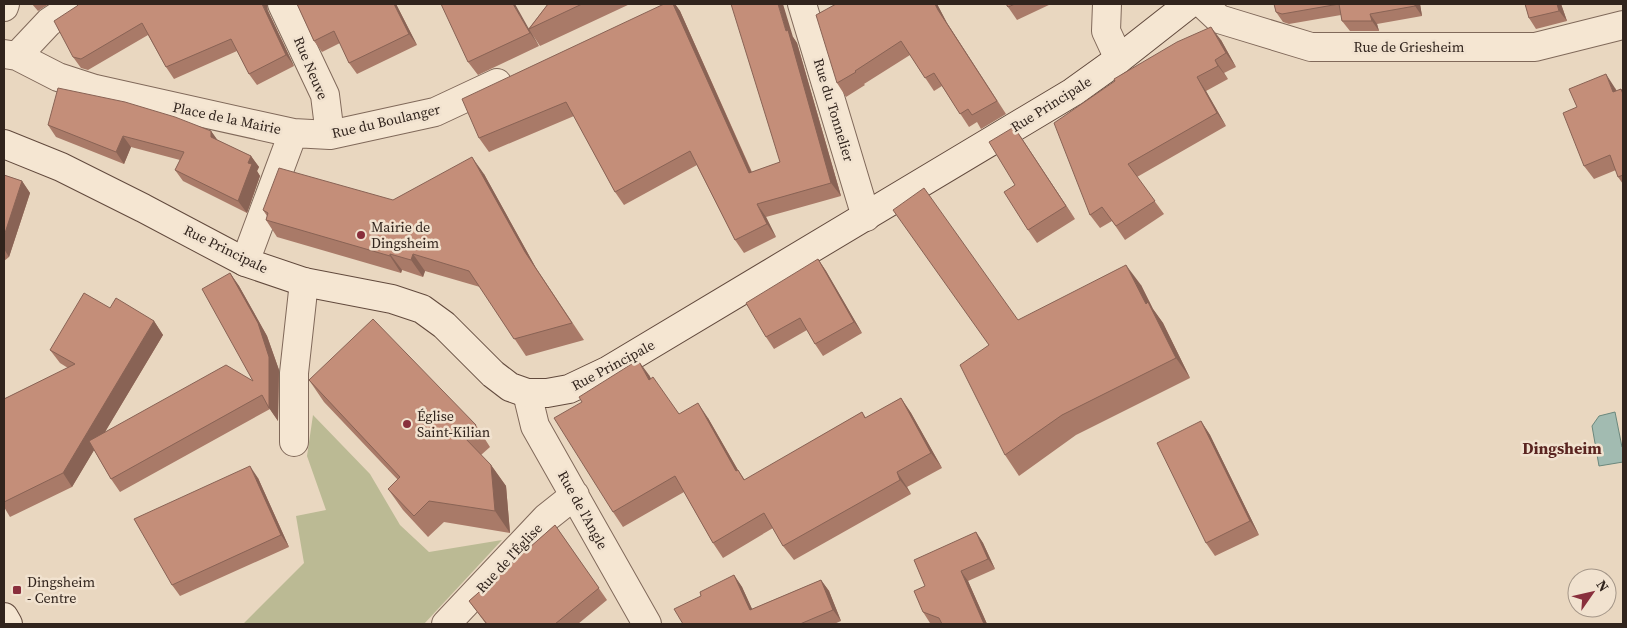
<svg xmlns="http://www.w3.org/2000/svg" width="1627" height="628" font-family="'Source Serif 4',serif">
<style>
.cemetery{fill:#bbba94}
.water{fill:#a2bbb1;stroke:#6b887d}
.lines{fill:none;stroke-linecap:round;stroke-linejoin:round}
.street-casing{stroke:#80695a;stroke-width:30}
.secondary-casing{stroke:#624a3d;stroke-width:30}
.street{stroke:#f5e6d2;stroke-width:28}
.secondary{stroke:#f5e6d2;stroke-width:28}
.wall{fill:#a97a68}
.shaded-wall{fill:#896355}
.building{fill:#c48e79;stroke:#896355}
.poi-dot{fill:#892f3c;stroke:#f1e2cf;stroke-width:2}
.labels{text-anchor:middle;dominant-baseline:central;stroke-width:5;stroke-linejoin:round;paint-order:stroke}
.street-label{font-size:14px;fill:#31241d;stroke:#f1e2cf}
.poi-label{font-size:14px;fill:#31241d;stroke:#f1e2cf;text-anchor:start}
.quarter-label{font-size:16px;font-weight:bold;fill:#5a2420;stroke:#f1e2cf}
</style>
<rect width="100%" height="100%" fill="#e9d7c0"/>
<path class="cemetery" d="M313 415 370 474 400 525 429 552 502 540 424 624H243L304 563 296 516 326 510 307 456Z"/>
<path class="water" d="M1615 412 1622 447 1623 448V462L1599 466 1592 426 1599 416Z"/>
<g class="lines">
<g class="street-casing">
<path id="street" d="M282 4 325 95 330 135
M802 4 866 217
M1107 4 1106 31 1119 59
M1203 4 1219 19 1311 47H1535L1623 25
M4 7 5 4
M4 54 17 56 58 77 95 89 293 133 245 262
M17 56 49 22 76 4
M293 133 330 135 435 112 497 83
M527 393 535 426 647 624
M294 442V373L304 282
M446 624 546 518 575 495"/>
</g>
<g class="secondary-casing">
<path id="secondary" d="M4 144 61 167 143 208 245 262 304 282 392 299 422 309 444 325 493 374 510 387 527 393H547L569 389 607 371 1073 92 1119 59 1189 4
M4 617 8 624"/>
</g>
<use href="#street" class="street"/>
<use href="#secondary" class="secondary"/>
</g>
<path class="wall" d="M32 4H49L38 11Z
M297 4H396L417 45 357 74 349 63 340 43 322 52 314 41Z
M548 4H630L540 46 532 34 539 46 478 75 468 62 529 28Z
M664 4H675L680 11 752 172 780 162 793 37 797 43 841 196 766 217 776 237 744 253 735 240 697 165 624 205 615 192 574 116 489 152 479 138Z
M836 4H937L947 23 1006 114 981 129 977 122 969 127 942 86 934 91 910 55 864 84 865 85 846 97 837 83Z
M1006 4H1051L1017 20Z
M1274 4H1420L1422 16 1377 24 1379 31H1350L1342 21 1341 15 1289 24 1283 22 1276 12Z
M1525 4H1563H1561L1567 21 1536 29 1529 18Z
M77 6 268 11 294 66 257 85 249 74 237 51 174 79 166 67 148 35 88 70 81 68 73 57Z
M1221 40 1236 67 1224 73 1228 79 1206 91 1226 126 1137 177 1164 214 1125 240 1112 221 1100 228 1090 215 1115 81Z
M1615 88 1617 91 1621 89 1623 92V184L1618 177 1616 170 1594 179 1584 166 1577 107Z
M48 125 211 131 217 140 251 156 259 167 257 171 260 176 247 213 183 181 175 170 180 160 131 147 124 164 56 137Z
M1014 127 1075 219 1037 243 1028 230 1015 185Z
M484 174 536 268 584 340 526 356 480 287 425 271 423 277 402 270 401 273 277 237 266 220 267 216 263 210 393 200Z
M4 175 22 181 30 193 9 257 4 261Z
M818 259 826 271 862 333 823 356 815 344 807 330 774 349 766 337Z
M230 273 239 286 267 336 279 370 278 421 270 409 120 492 111 479 94 450 72 487 10 517 4 507V399L68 368 60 363 50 350 110 308 154 321 163 335 105 432 253 381Z
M1141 285 1153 309 1163 323 1190 378 1076 435 1019 476 1005 455 1018 320Z
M649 375 651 379 679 414 708 418 738 470 745 480 862 412 866 418 901 398 911 413 942 468 907 487 911 494 794 560 783 546 773 528 723 558 713 543 684 492 623 527 613 512Z
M309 380 476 425 490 447 481 455 491 465 506 486 510 533 444 522 428 537 403 510 388 489 398 480 324 402Z
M1201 421 1210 435 1259 535 1215 556 1206 543Z
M258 478 289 547 180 596 172 585Z
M555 525 607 600 578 624H486L469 601Z
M976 532 983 543 995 569 968 581 987 624H934L930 623 923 612 925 586Z
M734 575 742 587 752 609 821 580 829 591 841 621 834 624H683L701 596Z"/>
<path class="shaded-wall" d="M262 4H267L268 11 294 66 286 55Z
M394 4H396L417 45 409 34Z
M513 4H515L529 29 539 46 530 33Z
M673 4H675L680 11 758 187 749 173Z
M778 4H783L793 37 797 43 841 196 831 183Z
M935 4H937L947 23 1006 114 938 10Z
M1415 4H1420L1422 16 1415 6Z
M1557 4H1561L1567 21 1559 11Z
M1370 14 1377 24 1379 31 1372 21Z
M1211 27 1221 40 1236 67 1226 53Z
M1215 60 1224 73 1228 79 1218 66Z
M1606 74 1615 88 1623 106 1613 92Z
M1197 77 1206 91 1226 126 1217 113Z
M1014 127 1023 140 1075 219 1066 206Z
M211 131 219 142 211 137Z
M123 136 131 147 124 164 116 152Z
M251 156 259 167 257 171 260 176 247 213 238 201 248 163Z
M472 157 484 174 536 268 584 340 525 252Z
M22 181 30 193 9 257 4 249V236Z
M757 204 766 217 776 237 767 224Z
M390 254 402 270 401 273 390 256Z
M413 254 425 271 423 277 411 260Z
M818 259 826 271 862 333 854 322Z
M1126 265 1141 285 1153 309 1163 323 1190 378 1176 358 1146 304Z
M230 273 239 286 267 336 279 370 278 421 269 408Z
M154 321 163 335 72 487 63 473Z
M638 360 649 375 660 395 649 380Z
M901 398 911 413 942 468 931 453Z
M698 403 708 418 747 486 736 471Z
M1201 421 1210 435 1259 535 1250 521Z
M491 465 506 486 510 533 495 511Z
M250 466 258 478 289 547 281 535Z
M897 472 907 487 911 494 900 480Z
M976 532 983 543 995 569 988 559Z
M961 571 968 581 987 624H984Z
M734 575 742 587 758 622 750 610Z
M821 580 829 591 841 621 833 610Z"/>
<path class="building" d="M79 4H262L286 55 249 74 231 39 166 67 142 23 81 59 73 57 54 21 77 6Z
M297 4H394L409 34 349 63 334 31 314 41Z
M441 4H513L530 33 468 62Z
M548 4H582L529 29Z
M664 4H673L749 173 780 162 731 4H778L786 31 788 30 831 183 757 204 767 224 735 240 690 151 615 192 566 102 479 138 462 99Z
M836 4H935L938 10 997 101 972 115 968 109 960 114 934 73 925 78 901 41 855 71 856 72 837 83 816 15Z
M1006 4H1015L1008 7Z
M1274 4H1415V6L1370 14 1372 21H1342L1339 4 1282 14 1276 12Z
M1525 4H1557L1559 11 1529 18Z
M1211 27 1226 53 1215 60 1218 66 1197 77 1217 113 1128 164 1155 201 1116 226 1102 207 1090 215 1054 123 1115 81 1114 79 1177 42Z
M1606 74 1613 92 1621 89 1623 94V175L1618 177 1610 155 1584 166 1563 113 1577 107 1569 89Z
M58 88 125 102 175 117 211 131V137L251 156 248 163 252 164 238 201 175 170 184 152 123 136 116 152 48 125Z
M1014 127 1066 206 1028 230 1004 192 1015 185 989 142Z
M472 157 525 252 572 323 514 339 469 271 413 254 411 260 390 254V256L266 220 268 213 263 210 279 168 393 200Z
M4 175 22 181 4 236Z
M924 188 1018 320 1126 265 1146 304 1148 302 1176 358 1062 415 1005 455 960 365 989 345 893 210Z
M818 259 854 322 815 344 800 318 766 337 746 303Z
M230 273 258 323 269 357V408L262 395 111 479 89 441 226 365 253 381 202 289Z
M84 293 110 308 116 298 154 321 63 473 4 502V399L75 364 50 350Z
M373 319 476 425 464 437 491 465 495 511 429 501 414 516 388 489 400 477 309 380Z
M638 360 649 380 653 377 679 414 698 403 736 471 738 470 744 480 862 412 865 418 901 398 931 453 897 472 900 480 783 546 764 513 713 543 675 476 613 512 554 418 582 402 579 397Z
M1201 421 1250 521 1206 543 1157 443Z
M250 466 281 535 172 585 134 519Z
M555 525 599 588 555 624H487L469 601Z
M976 532 988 559 961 571 984 624H942L939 618 923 612 914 591 925 586 914 560Z
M734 575 750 610 821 580 833 610 800 624H683L674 609 701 596 700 592Z"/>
<g class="poi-dot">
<circle cx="361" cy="235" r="5"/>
<circle cx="407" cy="424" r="5"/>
<rect x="12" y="585" width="10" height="10" rx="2.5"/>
</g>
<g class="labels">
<g class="street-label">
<text x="1409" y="47">Rue de Griesheim</text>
<text transform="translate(311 68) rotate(67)">Rue Neuve</text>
<text transform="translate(1051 104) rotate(-32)">Rue Principale</text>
<text transform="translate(834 110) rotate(73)">Rue du Tonnelier</text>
<text transform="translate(227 118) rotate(12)">Place de la Mairie</text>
<text transform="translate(386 121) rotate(-13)">Rue du Boulanger</text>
<text transform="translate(226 249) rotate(26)">Rue Principale</text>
<text transform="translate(613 365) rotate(-28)">Rue Principale</text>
<text transform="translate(583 510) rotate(61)">Rue de l'Angle</text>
<text transform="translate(509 558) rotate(-47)">Rue de l'Église</text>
</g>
<g class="poi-label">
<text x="371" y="227">Mairie de<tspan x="371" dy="16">Dingsheim</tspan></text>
<text x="417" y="416">Église<tspan x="417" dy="16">Saint-Kilian</tspan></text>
<text x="27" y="582">Dingsheim<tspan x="27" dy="16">- Centre</tspan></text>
</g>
<g class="quarter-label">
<text x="1562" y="448">Dingsheim</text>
</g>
</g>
<rect width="1627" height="628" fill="none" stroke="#31241d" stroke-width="10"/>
<g transform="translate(1592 593) rotate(56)"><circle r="24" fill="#f1e2cf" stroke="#a49688"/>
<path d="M0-4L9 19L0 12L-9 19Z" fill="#892f3c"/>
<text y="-8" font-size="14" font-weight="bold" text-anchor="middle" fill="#31241d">N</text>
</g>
</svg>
